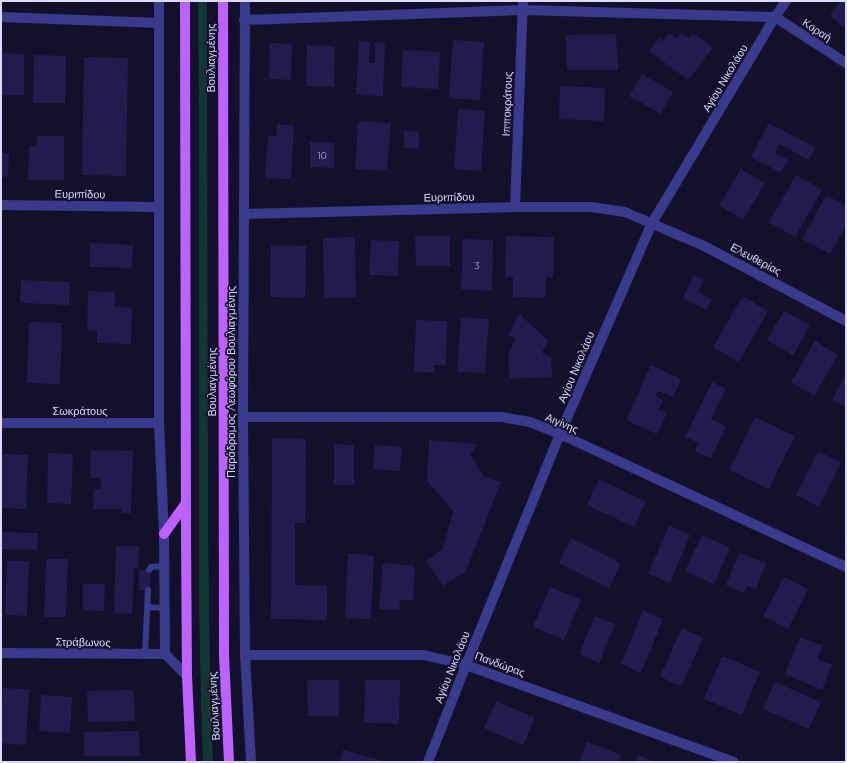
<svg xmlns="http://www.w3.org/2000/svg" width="847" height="763" font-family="Montserrat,sans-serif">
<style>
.green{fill:#123633}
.building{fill:#231b4d}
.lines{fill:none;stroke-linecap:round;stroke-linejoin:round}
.service{stroke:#393a8c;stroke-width:6}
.minor{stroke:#393a8c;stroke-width:10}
.primary{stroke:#bd61ff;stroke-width:10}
.labels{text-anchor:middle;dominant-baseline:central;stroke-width:3.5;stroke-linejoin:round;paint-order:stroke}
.number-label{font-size:9px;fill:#aeaad2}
.street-label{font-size:11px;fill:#dddaff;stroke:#13102b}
</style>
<rect width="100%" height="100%" fill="#13102b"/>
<path class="green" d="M198 1H207L208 519 210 692 213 762H203L201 704 199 602V111Z"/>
<path class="building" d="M841 1H846V29L830 16Z
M680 32 689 38 693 33 713 47 688 80 649 51 659 38 663 41 669 33 677 39Z
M616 34 618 70H567L566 35Z
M453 40 484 42 480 100 449 98Z
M359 41 370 42 369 63H375V42L385 43 383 96 356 95Z
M270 43 292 44 291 80 269 79Z
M307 45 335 46 334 87 306 86Z
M403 50 440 52 438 89 401 87Z
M1 53 24 54V95H1Z
M34 55 66 56 65 103H33Z
M84 57 128 58 126 176 82 175Z
M642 74 673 92 661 114 629 96Z
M560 86 605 88 604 121 559 119Z
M458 109 485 111 481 171 454 169Z
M358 121 391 123 387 171 355 169Z
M769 123 816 148 809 160 780 144 775 153 788 160 781 173 751 157Z
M277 124 294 126 291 179 265 178 268 136H276Z
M404 131 419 132V148H404Z
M37 136H64V180H28L29 146H37Z
M310 142 334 143V168L310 167Z
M1 153 9 154 8 177 1 176Z
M741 169 765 183 743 220 719 205Z
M796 175 822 190 795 237 769 222Z
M826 195 846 206V226L830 254 802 239Z
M415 236H450V266H416Z
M506 236 554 237 553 278 546 277 545 298 513 297V277H505Z
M355 237 356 297 324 298 323 238Z
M463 239 493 240 492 291 461 289Z
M371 240 399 241 398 276 369 275Z
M90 243 133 245 132 268 90 267Z
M271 245 306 246 305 298 270 297Z
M694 275 704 280 698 292 712 299 706 310 683 298Z
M21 280 70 282 69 305 20 303Z
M88 291 115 292V307L132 308 131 344 97 343V331L87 330Z
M743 296 768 311 739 362 713 347Z
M784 311 810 325 793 355 767 340Z
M519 314 548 340 542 353 551 357 552 377 509 379 508 355 516 338 509 335Z
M461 317 489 319 485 373 457 372Z
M416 320 447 321 446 365H434V373L414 372Z
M29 322 62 323 60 384 27 383Z
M815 341 838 355 814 396 791 382Z
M651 365 681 379 673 397 658 391 655 396 663 400 658 410 667 413 657 434 626 420Z
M846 374V407L832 400Z
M712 382 726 389 711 419 726 426 711 458 695 451 699 443 685 437Z
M755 417 795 436 769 489 729 470Z
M272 438 306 439 305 523H295V585L327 586V620L271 619Z
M429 440 477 444 470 455 484 476 501 482 466 571 443 586 426 561 443 549 453 511 427 481Z
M334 444 354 445V485H334Z
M375 445 402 447 400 471 373 469Z
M91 450 133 451 131 513H121L122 509H93L94 489H101V478H90Z
M818 451 841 463 819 507 796 495Z
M48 453 73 454 71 504 47 503Z
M1 454 28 455 26 509 1 508Z
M599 479 646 502 634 527 587 505Z
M669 526 690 535 670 583 648 574Z
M1 532 38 533 37 550 1 549Z
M702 535 730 548 714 584 685 571Z
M571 538 621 563 609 588 559 563Z
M116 546H139L138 569 134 568 132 614 114 613Z
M348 553 374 556 371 619 345 618Z
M739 553 766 563 756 589 747 586 744 593 726 585Z
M46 559H68L66 617H44Z
M7 561H29L27 616 5 615Z
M383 563 415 566 413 600H400L399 610 379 609Z
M139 570H151L150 590H139Z
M784 577 808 589 788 629 763 616Z
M83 584H105L104 611 83 610Z
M550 587 581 600 564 640 533 627Z
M643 610 663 619 641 673 621 664Z
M595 616 615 624 599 663 579 654Z
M682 628 703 638 681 686 660 677Z
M800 637 823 646 817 659 832 665 822 690 785 674Z
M722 656 760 672 742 715 704 699Z
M307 680H339V716H308Z
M365 680H400L399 724 364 723Z
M775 682 821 702 809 729 763 709Z
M3 688 29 689 26 745 1 743V715Z
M134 690 135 721 88 722 87 691Z
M41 695 72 697 70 733 39 731Z
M496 701 535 718 523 745 484 728Z
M139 731 140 756H84V732Z
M587 742 621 755 618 762H579Z
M343 750 387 762H339Z
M638 755 655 762H635Z"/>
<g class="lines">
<path class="service" d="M149 570 151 567 164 566
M147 607 164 608
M145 654 148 590"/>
<path class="minor" d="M159 1V423L164 534 165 654 187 676
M245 1 243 417 245 655 251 762
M1 17 159 23
M244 20 523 10 775 17 846 63
M1 205 159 207
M515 207 523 1
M244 214 515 207H591L625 212 704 246 846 321
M243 417H502L530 422 560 434 846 567
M1 423H159
M1 653 165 654
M245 655H424L466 665 734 762
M428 762 466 665 560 434 652 223 775 17 786 1"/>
<path class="primary" d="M185 1 186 535 187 676 191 762
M223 1 224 655 229 762
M164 534 186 503"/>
</g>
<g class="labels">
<g class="number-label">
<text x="322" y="155">10</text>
<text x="477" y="265">3</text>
</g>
<g class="street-label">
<text transform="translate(817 30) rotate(33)">Κοραή</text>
<text transform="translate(211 58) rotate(-90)">Βουλιαγμένης</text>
<text transform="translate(725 78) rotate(-59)">Αγίου Νικολάου</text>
<text transform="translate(507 104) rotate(-88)">Ιπποκράτους</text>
<text transform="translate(80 194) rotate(1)">Ευριπίδου</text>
<text transform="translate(449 197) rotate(-1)">Ευριπίδου</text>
<text transform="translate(756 259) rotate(28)">Ελευθερίας</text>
<text transform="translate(576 367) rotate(-67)">Αγίου Νικολάου</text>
<text transform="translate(212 382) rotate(-90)">Βουλιαγμένης</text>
<text transform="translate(231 382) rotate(-90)">Παράδρομος Λεωφόρου Βουλιαγμένης</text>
<text x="80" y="411">Σωκράτους</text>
<text transform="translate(562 423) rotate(23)">Αιγίνης</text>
<text transform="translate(83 642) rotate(1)">Στράβωνος</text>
<text transform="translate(500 664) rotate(20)">Πανδώρας</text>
<text transform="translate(452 667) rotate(-68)">Αγίου Νικολάου</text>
<text transform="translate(214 706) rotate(-93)">Βουλιαγμένης</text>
</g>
</g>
<rect width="847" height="763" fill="none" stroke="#dddaff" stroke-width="4"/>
</svg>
